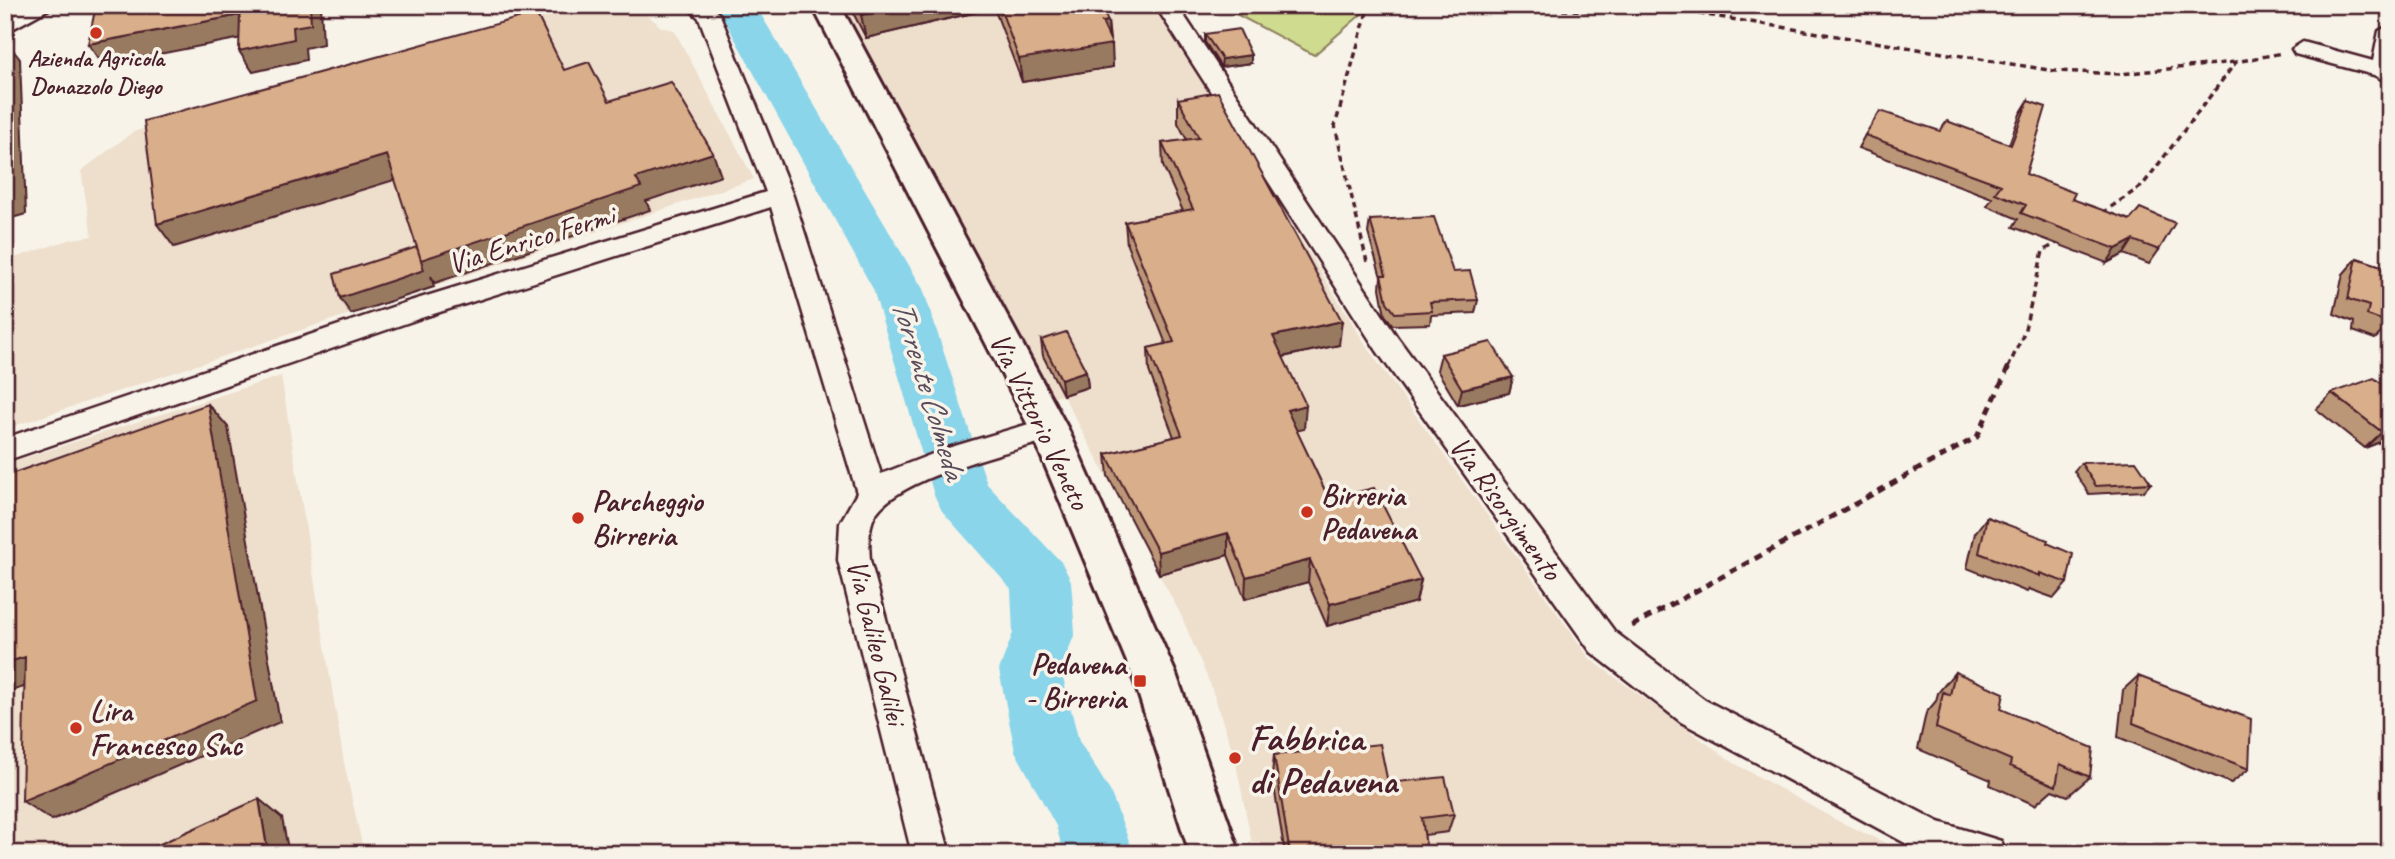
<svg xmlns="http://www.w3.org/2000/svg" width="2395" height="859" font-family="Caveat,sans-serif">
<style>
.built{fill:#eedecc}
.green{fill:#cfdc8f;stroke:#8c7e5d;stroke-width:2}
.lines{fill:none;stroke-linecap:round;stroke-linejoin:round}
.river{fill:#8ad5ea;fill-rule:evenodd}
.street-casing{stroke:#4a1f2b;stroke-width:5}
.secondary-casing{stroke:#4a1f2b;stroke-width:6}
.path-far1{stroke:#4a1f2b;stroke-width:3.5;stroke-dasharray:6 4.5;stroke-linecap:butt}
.path{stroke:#4a1f2b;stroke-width:5;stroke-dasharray:8 6;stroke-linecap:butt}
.street{fill:#f7f3e8;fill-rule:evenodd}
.secondary{fill:#f7f3e8;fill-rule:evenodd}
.wall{fill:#bb9677;stroke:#4a1f2b;stroke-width:2}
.shaded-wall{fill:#987a61;stroke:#4a1f2b;stroke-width:2}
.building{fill:#d9ae8a;stroke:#4a1f2b;stroke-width:2}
.poi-dot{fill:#c8321e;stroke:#f7f3e8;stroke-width:2.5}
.labels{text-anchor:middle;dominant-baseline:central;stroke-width:7;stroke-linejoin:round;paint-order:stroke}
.far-poi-label{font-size:24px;font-weight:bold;fill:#4a1f2b;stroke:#f7f3e8}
.street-label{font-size:30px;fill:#4a1f2b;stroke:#f7f3e8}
.poi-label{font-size:30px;font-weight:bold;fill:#4a1f2b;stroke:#f7f3e8;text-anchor:start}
.water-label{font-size:32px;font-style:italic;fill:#5a4c5b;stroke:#f7f3e8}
.near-poi-label{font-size:37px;font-weight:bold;fill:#4a1f2b;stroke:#f7f3e8;text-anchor:start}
</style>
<rect width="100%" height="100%" fill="#f7f3e8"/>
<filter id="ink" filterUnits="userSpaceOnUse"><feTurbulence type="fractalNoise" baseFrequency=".0143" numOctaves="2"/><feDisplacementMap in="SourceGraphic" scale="14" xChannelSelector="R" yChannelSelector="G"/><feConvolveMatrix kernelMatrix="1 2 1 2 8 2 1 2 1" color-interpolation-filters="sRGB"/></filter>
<g filter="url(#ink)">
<path class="built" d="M583 5H636L661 27 674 30 754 179 5 429V261L72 239 92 236 81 171 133 132Z
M838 5H1167L1206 86 1369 350 1590 659 1734 763 1836 820 1909 854H1254L1235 758 1211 686 1181 615 1063 395 1048 399Z
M281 376 344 763 364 854H5V464Z"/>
<path class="green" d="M1219 5H1372L1314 55Z"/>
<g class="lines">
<path class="river" d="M713 5H754L760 13 923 289 987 484 1062 563 1071 581 1075 633 1061 670 1079 741 1110 791 1134 854H1064L1056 826 1015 751 999 670 1013 633 1011 589 942 511 934 495 873 289 724 19Z"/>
<g class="street-casing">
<path id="street" d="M29 5H56L5 33V18Z
M685 5H710L720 15 793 196 881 474 948 448 1049 418 1060 421 1064 429 1060 437C1016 450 894 477 874 517 868 530 869 546 870 560L950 854H912L838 560 840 523 857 493 771 207 424 317 5 461V438L404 303 766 192 699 18Z
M1155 5H1177L1397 337 1615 632 1705 700 1939 822 2001 841 2007 854H1927L1920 851 1681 722 1591 652 1377 351Z
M2390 25V83L2374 75 2295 54 2292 49 2303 42 2373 61 2379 31Z"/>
</g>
<g class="secondary-casing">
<path id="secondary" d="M812 5H840L1068 429 1176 674 1240 854H1190L1132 674 1030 429Z"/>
</g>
<path class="path-far1" d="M1510 5 1564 10 1694 13 2055 71 2120 74 2235 62
M316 9 332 5
M2102 213 2142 186 2236 62 2282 53
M1367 262 1335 126 1368 8 1373 5
M2008 368 2024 333 2043 251 2060 241"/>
<path class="path" d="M1632 626 1977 437 2009 366"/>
<use href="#street" class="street"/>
<use href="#secondary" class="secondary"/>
</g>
<path class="wall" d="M849 5H1100L1108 21 1113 67 1022 82 994 8 866 38Z
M1205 34 1251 63 1221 67 1205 42Z
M1178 99 1339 345 1283 357 1304 429 1296 430 1329 499 1421 580 1416 602 1327 626 1308 582 1245 599 1228 555 1159 574 1108 476 1106 454 1174 437 1149 371 1148 348 1166 344 1127 245 1125 222 1183 211 1163 166 1162 143 1187 140 1178 123Z
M2028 101 2026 174 2072 199 2159 250 2149 264 2124 254 2107 263 2013 227 2018 219 1987 206 1992 198 1858 148 1865 135 1940 131 2009 144 2020 114Z
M1370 220 1453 272 1478 300 1475 313 1431 315 1430 324 1393 325 1385 315 1380 288 1381 277 1368 233Z
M2357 258 2390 269V335L2382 332 2375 339 2353 331 2354 322 2334 314 2343 274Z
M1041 340 1086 371 1088 387 1063 395 1043 356Z
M1441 354 1513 377 1509 393 1458 405 1437 370Z
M2332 393 2390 438 2365 448 2316 409Z
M2081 463 2151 483 2144 491 2089 494 2074 471Z
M1987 517 2047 543 2067 583 2054 598 2029 589 2027 592 1967 568 1975 533Z
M1955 672 2001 709 2090 777 2068 796 2052 790 2035 805 1990 785 1991 780 1918 749 1926 713 1936 701 1938 693Z
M2138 676 2249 769 2231 783 2118 737 2123 690Z
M1274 755 1388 783 1454 814 1448 832 1424 835 1427 854H1285L1272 774Z"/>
<path class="shaded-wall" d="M310 5H321L323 44 305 48 306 60 253 72 239 51Z
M904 5H994V8L866 38 861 15Z
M240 15 252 36 103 65 88 44Z
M1108 21 1109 44H1112L1113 67 1022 82 1019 59 1102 22Z
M5 40 20 59 26 214 5 220Z
M1251 55V63L1221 67 1222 59Z
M713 153 721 176 646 201 650 210 435 283 431 276 434 287 351 314 340 298 417 247Z
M387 155 401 178 174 247 157 224Z
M2133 240 2124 254 2107 263 2116 249Z
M1342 321 1339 345 1272 359 1273 336Z
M1086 371 1088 387 1063 395 1061 379Z
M1513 377 1509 393 1458 405 1462 389Z
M208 404 228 427 280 722 52 820 22 801Z
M1306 405 1304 429 1285 433 1287 410Z
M2390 429V438L2365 448 2382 432Z
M1228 533V555L1159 574 1158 552Z
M1310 560 1308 582 1245 599 1246 577Z
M1421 580 1416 602 1327 626 1330 604Z
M25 657 52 678 5 693V663Z
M259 799 282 818 289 854H268Z"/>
<path class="building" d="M96 5H310L311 24 293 27 294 39 239 51 240 15 88 44Z
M856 5H904L861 15Z
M999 5H1100L1108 21 1102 22 1112 44 1019 59Z
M536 13 564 70 589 62 609 101 671 82 713 153 636 178 641 187 421 260 387 155 157 224 144 121Z
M1239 29 1251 55 1222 59 1205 34Z
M1218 92 1342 321 1273 336 1306 405 1287 410 1329 499 1374 488 1421 580 1330 604 1310 560 1246 577 1228 533 1158 552 1106 454 1182 435 1148 348 1174 342 1125 222 1193 209 1162 143 1199 138 1178 99Z
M2028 101 2046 107 2026 174 2075 193 2072 199 2130 220 2140 208 2175 223 2159 250 2133 240 2116 249 2021 213 2026 205 1995 193 2001 185 1865 135 1880 111 1940 131 1947 121 2011 145Z
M1434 217 1453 272 1470 271 1478 300 1430 302 1432 311 1395 313 1387 302 1381 275H1386L1370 220Z
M417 247 424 270 340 298 334 274Z
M2357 258 2390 269V323L2367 315 2369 306 2348 299Z
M1066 332 1086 371 1061 379 1041 340Z
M1491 342 1513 377 1462 389 1441 354Z
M2374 378 2390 390V429L2382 432 2332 393Z
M208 404 257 701 22 801 25 657 5 663V476Z
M2136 461 2151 483 2096 486 2081 463Z
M1987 517 2048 540 2047 543 2073 554 2067 583 2040 573V576L1979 553Z
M1955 672 2004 693 2001 709 2093 748 2090 777 2060 764 2056 786 2010 766 2011 760 1936 728 1943 692 1950 695Z
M2138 676 2251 719 2249 769 2133 723Z
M1380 744 1388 783 1445 777 1454 814 1422 818 1427 854H1290L1274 755Z
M259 799 268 854H138Z"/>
</g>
<g class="poi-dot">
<circle cx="96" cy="33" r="7"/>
<circle cx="1307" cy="512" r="7"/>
<circle cx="578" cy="518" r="7"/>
<rect x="1133" y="674" width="14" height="14" rx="3.5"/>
<circle cx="76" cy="728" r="7"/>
<circle cx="1235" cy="758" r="7"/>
</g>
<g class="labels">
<g class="far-poi-label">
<text x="96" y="58">Azienda Agricola<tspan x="96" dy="28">Donazzolo Diego</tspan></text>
</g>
<g class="street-label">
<text transform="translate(531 239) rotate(-17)">Via Enrico Fermi</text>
<text transform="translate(1040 421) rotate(64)">Via Vittorio Veneto</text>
<text transform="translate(1506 508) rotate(54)">Via Risorgimento</text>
<text transform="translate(877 642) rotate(76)">Via Galileo Galilei</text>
</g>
<g class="poi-label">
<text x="1321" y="495">Birreria<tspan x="1321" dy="34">Pedavena</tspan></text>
<text x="592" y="501">Parcheggio<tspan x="592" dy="34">Birreria</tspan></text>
<text x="1126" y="664" text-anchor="end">Pedavena<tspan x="1126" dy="34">- Birreria</tspan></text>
<text x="90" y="711">Lira<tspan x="90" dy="34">Francesco Snc</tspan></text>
</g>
<g class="water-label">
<text transform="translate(929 389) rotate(73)">Torrente Colmeda</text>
</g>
<g class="near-poi-label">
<text x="1249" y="737">Fabbrica<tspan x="1249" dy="43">di Pedavena</tspan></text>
</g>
</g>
<rect width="2395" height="859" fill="none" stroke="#f7f3e8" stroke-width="28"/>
<rect x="14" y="14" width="2367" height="831" fill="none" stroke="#4a1f2b" stroke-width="2.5" filter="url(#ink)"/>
</svg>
